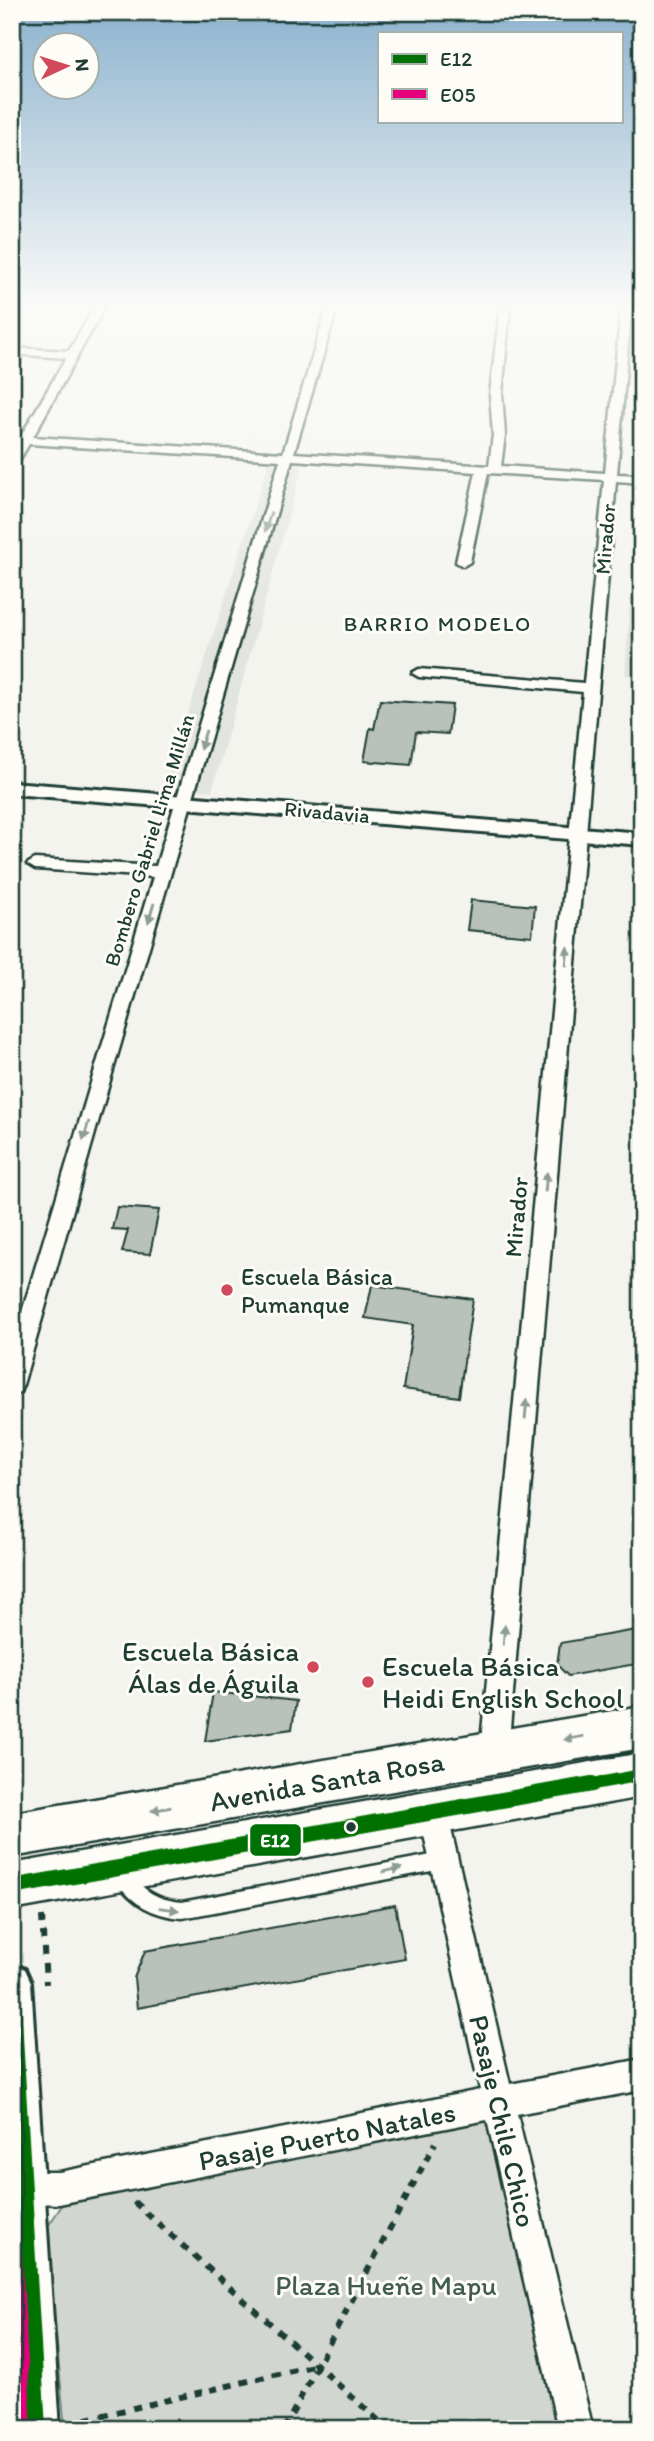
<svg xmlns="http://www.w3.org/2000/svg" width="654" height="2441" font-family="Itim,sans-serif">
<style>
.built{fill:#e2e5df}
.green{fill:#d1d6d1;stroke:#788a82;stroke-width:2}
.building{fill:#b9c1bb;stroke:#1f3d34;stroke-width:2}
.lines{fill:none;stroke-linecap:round;stroke-linejoin:round}
.service-casing{stroke:#1f3d34;stroke-width:21}
.minor-casing{stroke:#1f3d34;stroke-width:5}
.tertiary-casing{stroke:#1f3d34;stroke-width:6}
.primary-casing{stroke:#1f3d34;stroke-width:5}
.path{stroke:#1f3d34;stroke-width:6;stroke-dasharray:8 8;stroke-linecap:butt}
.service{stroke:#fdfcf7;stroke-width:16}
.minor{fill:#fdfcf7;fill-rule:evenodd}
.tertiary{fill:#fdfcf7;fill-rule:evenodd}
.primary{fill:#fdfcf7;fill-rule:evenodd}
.bus-1-far1-casing{stroke:#fdfcf7;stroke-width:18}
.bus-1-casing{stroke:#fdfcf7;stroke-width:21}
.bus-2-casing{stroke:#fdfcf7;stroke-width:21}
.bus-1-far1{stroke:#007106;stroke-width:12}
.bus-1{stroke:#007106;stroke-width:16}
.bus-2{stroke:#e5007d;stroke-width:16}
.oneway{fill:#8e9c96}
.poi-dot{fill:#d1495b;stroke:#fdfcf7;stroke-width:2.5}
.bus-dot{fill:#1f3d34;stroke:#fdfcf7;stroke-width:2.5}
.labels{text-anchor:middle;dominant-baseline:central;stroke-width:6;stroke-linejoin:round;paint-order:stroke}
.far-street-label{font-size:21px;fill:#1f3d34;stroke:#fdfcf7}
.far-neighbourhood-label{font-size:21px;letter-spacing:2px;fill:#1f3d34;stroke:#fdfcf7}
.street-label{font-size:24px;fill:#1f3d34;stroke:#fdfcf7}
.poi-label{font-size:24px;fill:#1f3d34;stroke:#fdfcf7;text-anchor:start}
.near-poi-label{font-size:28px;fill:#1f3d34;stroke:#fdfcf7;text-anchor:end}
.near-street-label{font-size:28px;fill:#1f3d34;stroke:#fdfcf7}
.near-park-label{font-size:28px;fill:#435c53;stroke:#fdfcf7}
.line-badge{stroke:#fdfcf7;stroke-width:2.5}
.badge-label{font-size:19px;text-anchor:middle;font-weight:bold;fill:#fff}
</style>
<rect width="100%" height="100%" fill="#f4f4ef"/>
<filter id="ink" filterUnits="userSpaceOnUse"><feTurbulence type="fractalNoise" baseFrequency=".0143" numOctaves="2"/><feDisplacementMap in="SourceGraphic" scale="14" xChannelSelector="R" yChannelSelector="G"/><feConvolveMatrix kernelMatrix="1 2 1 2 8 2 1 2 1" color-interpolation-filters="sRGB"/></filter>
<g filter="url(#ink)">
<path class="built" d="M269 462 303 464 212 791 164 787Z
M630 598 642 599V676L625 675Z"/>
<path class="green" d="M485 2119 504 2130 569 2429H65L46 2229 65 2201Z"/>
<path class="building" d="M380 700 452 705 448 734 416 732 411 765 364 761 370 728 374 729Z
M471 900 535 906 532 936 467 930Z
M117 1207 159 1210 150 1254 122 1252 128 1230 112 1229Z
M372 1285 473 1299 459 1397 403 1389 413 1325 365 1318Z
M642 1629V1663L568 1676 557 1665 560 1643Z
M213 1692 296 1701 292 1729 205 1741Z
M395 1905 405 1959 137 2008 134 1978 145 1951Z"/>
<g class="lines">
<g class="service-casing">
<path id="service" d="M123 1877C138 1898 156 1908 182 1910L442 1861"/>
</g>
<g class="minor-casing">
<path id="minor" d="M94 308H104L33 437 283 453 327 308H337L294 453 489 466 493 435 490 394 500 308H510L502 394 505 435 501 466 605 473 621 308H631L617 474 642 475V483L616 481 508 1752 504 1762 494 1766 484 1762 480 1752 583 692 419 677 412 673 419 669 584 683 604 480 488 473 470 562 463 566 456 562 476 472 292 460 109 1084 23 1385 20 1392 12 1395V1345L153 877 35 869 27 864 35 859 156 866 280 460 29 444 16 466 12 467V452L17 443H12V435L21 436 66 358 12 354V348L69 351Z
M433 1798 443 1802 447 1812 510 2084 642 2059V2090L517 2114 593 2429H558L487 2120 59 2204 12 2202V2174L18 2172H59L480 2090 419 1812 423 1802Z"/>
</g>
<g class="tertiary-casing">
<path id="tertiary" d="M12 782 642 833V845L12 794Z
M12 1963 25 1969 31 1982 60 2429H16L12 2354Z"/>
</g>
<g class="primary-casing">
<path id="primary" d="M642 1706V1748L12 1857V1813Z
M642 1753V1797L12 1910V1864Z"/>
</g>
<path class="path" d="M42 1916 46 1984
M134 2202 388 2429
M70 2423 317 2365
M284 2429 435 2143"/>
<use href="#service" class="service"/>
<use href="#minor" class="minor"/>
<use href="#tertiary" class="tertiary"/>
<use href="#primary" class="primary"/>
<g class="bus-1-far1-casing">
<path id="bus-1-far1" d="M582 1786 642 1775"/>
</g>
<g class="bus-1-casing">
<path id="bus-1" d="M12 1887 592 1784
M12 1986 38 2429"/>
</g>
<g class="bus-2-casing">
<path id="bus-2" d="M12 2227 24 2429"/>
</g>
<use href="#bus-1-far1" class="bus-1-far1"/>
<use href="#bus-1" class="bus-1"/>
<use href="#bus-2" class="bus-2"/>
</g>
<defs><path id="oneway-solid" d="M-6-.8H1V-3.2L6.5 0L1 3.2V.8H-6Z" transform="scale(1.75)"/></defs>
<g class="oneway">
<use href="#oneway-solid" transform="translate(268 522) rotate(107)"/>
<use href="#oneway-solid" transform="translate(203 740) rotate(107)"/>
<use href="#oneway-solid" transform="translate(151 913) rotate(107)"/>
<use href="#oneway-solid" transform="translate(567 956) rotate(-85)"/>
<use href="#oneway-solid" transform="translate(86 1131) rotate(106)"/>
<use href="#oneway-solid" transform="translate(546 1182) rotate(-85)"/>
<use href="#oneway-solid" transform="translate(526 1409) rotate(-85)"/>
<use href="#oneway-solid" transform="translate(504 1635) rotate(-85)"/>
<use href="#oneway-solid" transform="translate(574 1738) rotate(170)"/>
<use href="#oneway-solid" transform="translate(161 1809) rotate(170)"/>
<use href="#oneway-solid" transform="translate(392 1870) rotate(-11)"/>
<use href="#oneway-solid" transform="translate(169 1909) rotate(7)"/>
</g>
</g>
<linearGradient id="sky" x2="0" y2="1"><stop stop-color="#8cb2ce"/><stop offset="0.47" stop-color="#fafaf8"/><stop offset="1" stop-color="#fafaf8" stop-opacity="0"/></linearGradient>
<rect width="654" height="649" fill="url(#sky)"/>
<g class="poi-dot">
<circle cx="227" cy="1290" r="7"/>
<circle cx="313" cy="1667" r="7"/>
<circle cx="368" cy="1682" r="7"/>
</g>
<circle class="bus-dot" cx="351" cy="1827" r="6"/>
<g class="labels">
<g class="far-street-label">
<text transform="translate(605 539) rotate(-85)">Mirador</text>
<text transform="translate(327 812) rotate(5)">Rivadavia</text>
<text transform="translate(149 840) rotate(-73)">Bombero Gabriel Lima Millán</text>
</g>
<g class="far-neighbourhood-label">
<text x="438" y="623">BARRIO MODELO</text>
</g>
<g class="street-label">
<text transform="translate(516 1217) rotate(-85)">Mirador</text>
</g>
<g class="poi-label">
<text x="241" y="1276">Escuela Básica<tspan x="241" dy="28">Pumanque</tspan></text>
</g>
<g class="near-poi-label">
<text x="299" y="1651">Escuela Básica<tspan x="299" dy="32">Álas de Águila</tspan></text>
<text x="382" y="1666" text-anchor="start">Escuela Básica<tspan x="382" dy="32">Heidi English School</tspan></text>
</g>
<g class="near-street-label">
<text transform="translate(327 1781) rotate(-10)">Avenida Santa Rosa</text>
<text transform="translate(503 2121) rotate(77)">Pasaje Chile Chico</text>
<text transform="translate(327 2136) rotate(-11)">Pasaje Puerto Natales</text>
</g>
<g class="near-park-label">
<text x="386" y="2285">Plaza Hueñe Mapu</text>
</g>
</g>
<rect class="line-badge" x="249" y="1823" width="53" height="34" rx="7" fill="#007106"/>
<g class="badge-label">
<text x="275" y="1847">E12</text>
</g>
<rect width="654" height="2441" fill="none" stroke="#fdfcf7" stroke-width="42"/>
<rect x="21" y="21" width="612" height="2399" fill="none" stroke="#1f3d34" stroke-width="2.5" filter="url(#ink)"/>
<rect x="378" y="32" width="245" height="91" fill="#fdfcf7" stroke="#a4b0a9" stroke-width="2"/>
<rect x="392" y="54" width="35" height="10" fill="#007106" stroke="#a4b0a9" stroke-width="2"/>
<text x="440" y="66" font-size="21" fill="#1f3d34">E12</text>
<rect x="392" y="89" width="35" height="10" fill="#e5007d" stroke="#a4b0a9" stroke-width="2"/>
<text x="440" y="102" font-size="21" fill="#1f3d34">E05</text>
<g transform="translate(66 66) rotate(86)"><circle r="33" fill="#fdfcf7" stroke="#a4b0a9" stroke-width="2"/>
<path d="M0-5L12 26L0 18L-12 26Z" fill="#d1495b"/>
<text y="-10" font-size="19" font-weight="bold" text-anchor="middle" fill="#1f3d34">N</text>
</g>
</svg>
